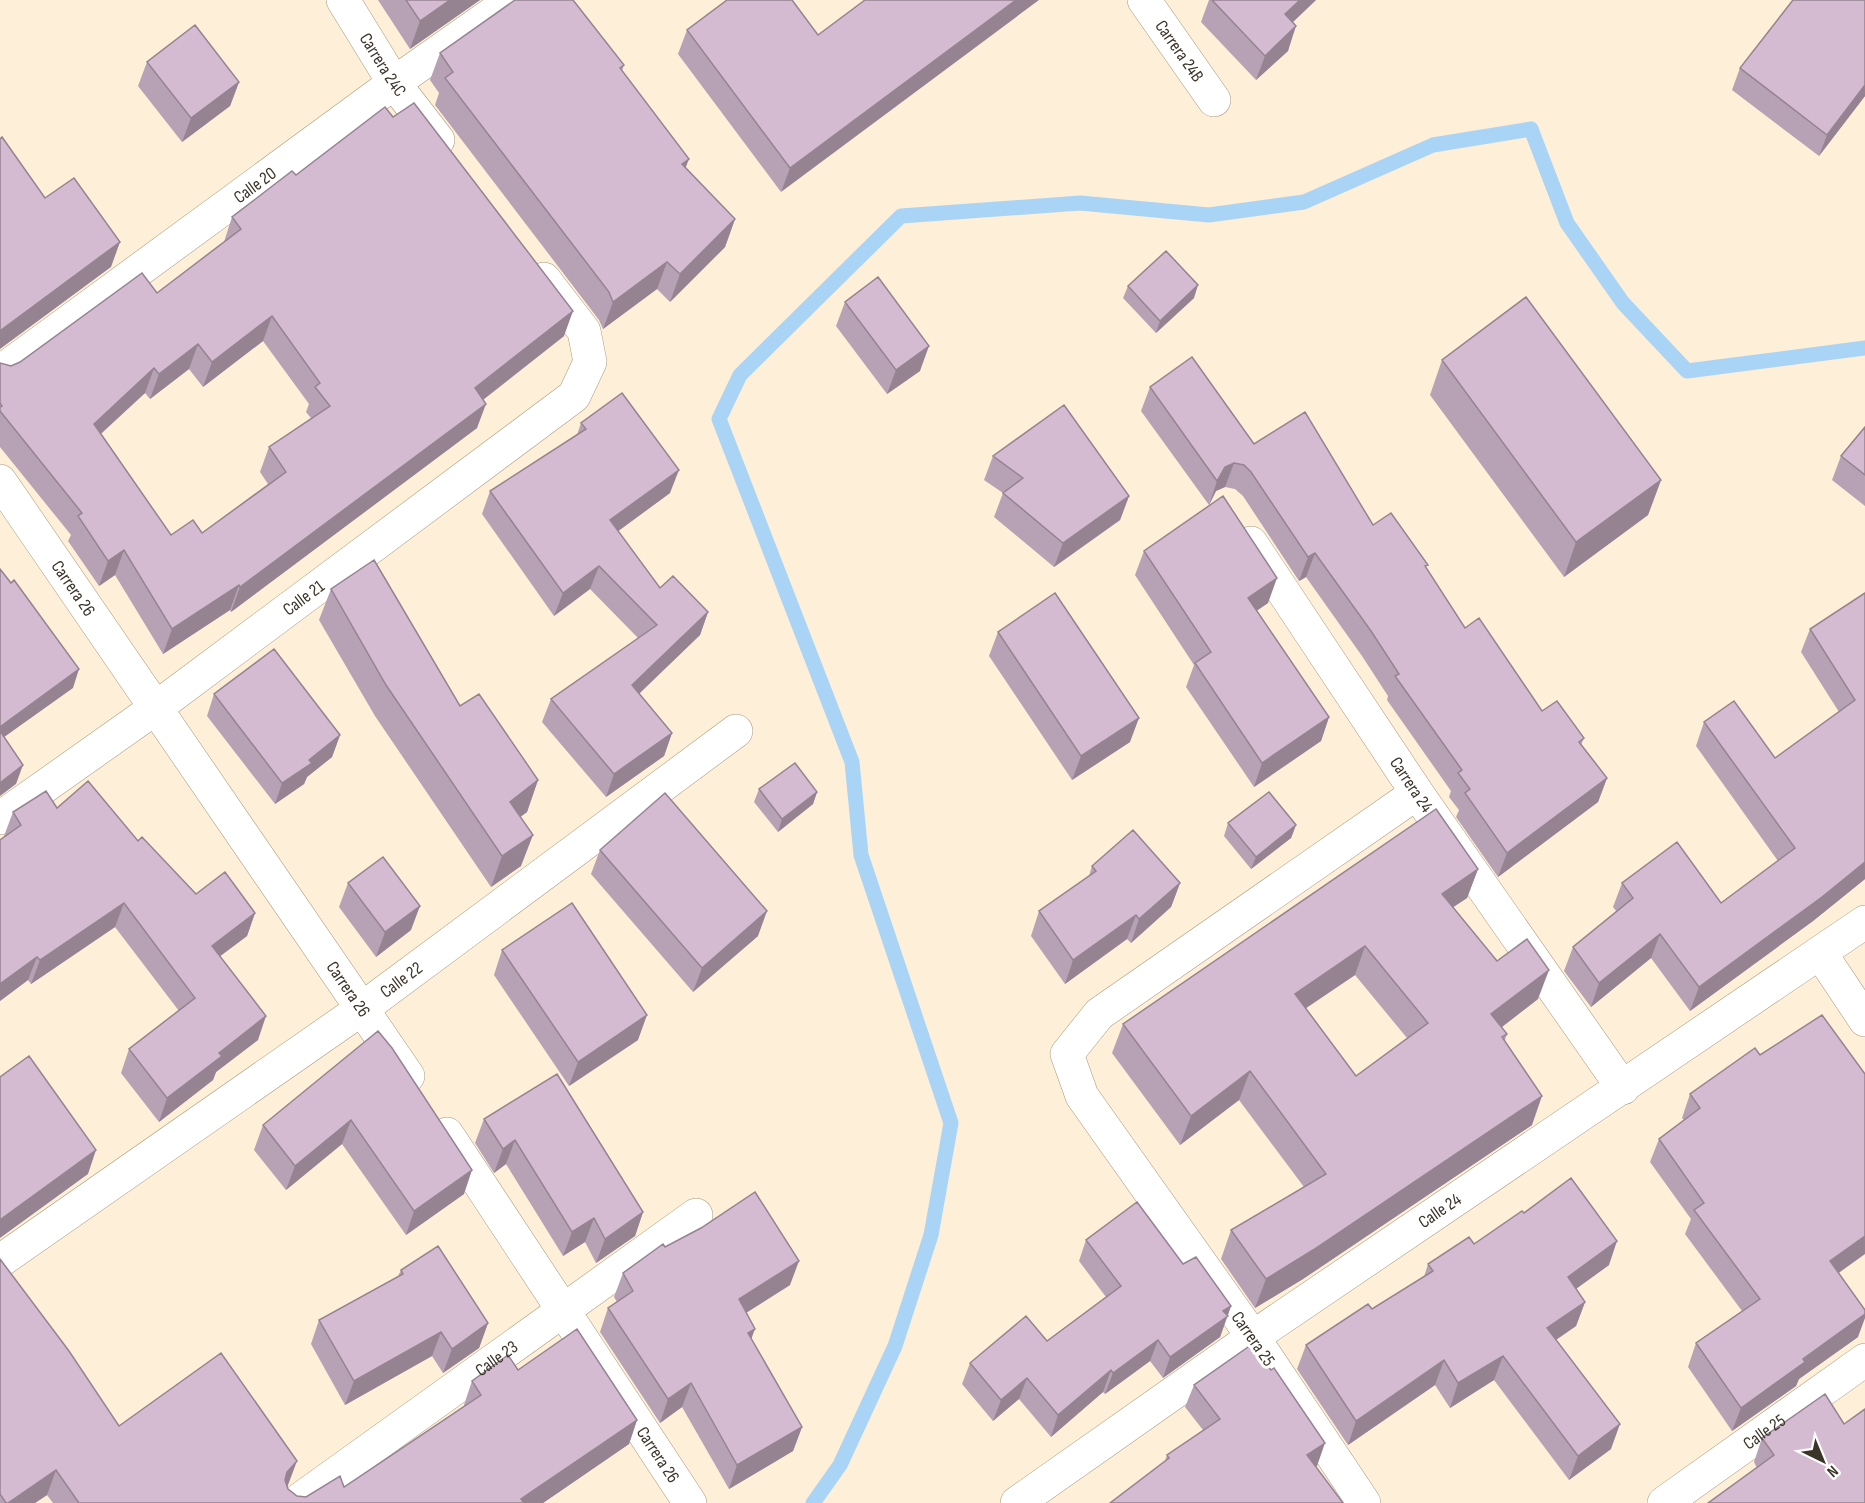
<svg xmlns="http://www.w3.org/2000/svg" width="1865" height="1503" font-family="'Sofia Sans Condensed',sans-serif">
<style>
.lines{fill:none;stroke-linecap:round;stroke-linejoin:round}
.stream{stroke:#a9d4f6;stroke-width:15}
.minor-casing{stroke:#a9997e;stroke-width:34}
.minor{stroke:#fff;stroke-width:33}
.wall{fill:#b7a1b4;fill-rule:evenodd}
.shaded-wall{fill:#958392}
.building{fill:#d5bbd1;stroke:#958392;stroke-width:1.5;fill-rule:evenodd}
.labels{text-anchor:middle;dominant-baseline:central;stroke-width:6;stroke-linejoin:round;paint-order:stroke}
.street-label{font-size:18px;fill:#3b3429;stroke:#fff}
</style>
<rect width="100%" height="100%" fill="#feefd9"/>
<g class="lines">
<path class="stream" d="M813 1503 840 1465 895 1346 931 1235 951 1123 861 855 852 762 719 419 740 375 901 216 1080 203 1209 215 1304 202 1433 145 1531 129 1567 223 1623 303 1687 371 1865 348"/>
<g class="minor-casing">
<g id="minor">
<path id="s1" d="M343 0 394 83 438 140"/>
<path id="s2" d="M1144 0 1214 100"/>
<path id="s3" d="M0 372 394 83 512 0"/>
<path id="s4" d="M0 481 408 1076"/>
<path id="s5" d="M1251 543 1417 793 1623 1088"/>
<path id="s6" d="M0 818 157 707 574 396 590 362 584 331 544 279"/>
<path d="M1821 954 1865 1020"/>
<path id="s7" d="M447 1134 690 1503"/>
<path id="s8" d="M0 1261 363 1008 736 731"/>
<path id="s9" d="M295 1503 696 1215"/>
<path id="s10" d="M1017 1503 1253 1337 1865 922"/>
<path d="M1364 1503 1253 1337 1082 1096 1067 1054 1099 1014 1417 793"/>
<path id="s11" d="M1664 1503 1865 1360"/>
</g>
</g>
<use href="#minor" class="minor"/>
</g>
<path class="wall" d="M378 0H480L410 49Z
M865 0 781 192 678 54 687 30 818 35Z
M1209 0H1316L1293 22 1288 51 1256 80 1201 22Z
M440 53 624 65 622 71 685 168 735 219 725 247 670 302 657 289 603 329 599 320 435 105 439 93 430 80Z
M147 62 239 82 230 106 182 142 138 86Z
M1740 68 1865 96 1819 156 1732 90Z
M296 175 564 336 483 400 477 428 231 612 230 610 163 654 115 575 99 586 68 541 71 535 0 447V363L11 366 20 362 157 293 224 242 232 217ZM263 341 309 404 306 412 311 418 269 447 260 472 268 484 202 533 171 535 101 434 145 393 150 399 189 369 203 387Z
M1128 286 1194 298 1156 333 1123 298Z
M845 302 920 371 887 394 836 326Z
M1442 360 1661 480 1648 515 1564 577 1430 395Z
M1150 387 1254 444 1373 525 1426 568 1465 628 1542 711 1584 738 1581 745 1607 778 1598 802 1498 877 1456 817 1459 810 1449 797 1451 791 1387 700 1388 696 1362 656 1306 577 1299 581 1243 496 1235 489 1225 487 1216 491 1209 505 1141 411Z
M581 423 670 493 618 531 660 588 708 612 700 635 639 694 672 733 664 756 606 797 542 722 551 699 638 638 590 589 554 616 482 514 490 491 577 435Z
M1865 427V506L1832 480 1841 456Z
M993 456 1129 496 1120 520 1054 567 994 517 1003 493 984 480Z
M1144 551 1268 603 1256 611 1329 717 1321 741 1254 787 1186 687 1194 665 1135 575Z
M331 589 460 706 538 780 527 812 520 817 521 866 491 887 375 716 319 620Z
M1865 593V879L1813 921 1690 1011 1651 958 1591 1007 1564 971 1573 947 1617 912 1613 907 1622 883 1721 903 1778 861 1696 746 1704 722 1775 758 1839 712 1801 652 1810 629Z
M998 632 1130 742 1072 780 989 656Z
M214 694 340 735 332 757 307 777 304 784 275 804 207 716Z
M759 789 817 792 813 804 778 832 754 802Z
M57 808 138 841 196 894 255 913 247 936 220 956 258 1040 216 1072 213 1080 159 1122 121 1073 129 1049 179 1011 115 927 31 984 28 980 0 1001V840L5 837 4 836 13 812Z
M1228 823 1296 825 1291 838 1251 869 1224 836Z
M600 850 758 936 693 992 591 874Z
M1092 866 1180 883 1171 907 1131 943 1127 939 1065 984 1031 936 1039 911 1089 876Z
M1478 869 1467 898 1453 907 1497 961 1538 999 1502 1027 1507 1034 1505 1040 1532 1125 1303 1279 1255 1308 1221 1259 1231 1230 1304 1187 1239 1100 1180 1145 1112 1053 1123 1024ZM1355 975 1407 1038 1356 1076 1306 1008Z
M348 883 411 930 376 957 339 907Z
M502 950 638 1040 569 1086 494 975Z
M378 1031 464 1194 406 1235 342 1144 286 1190 254 1150 263 1125Z
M1690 1094 1838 1273 1858 1337 1799 1379 1796 1386 1732 1431 1688 1367 1696 1343 1742 1311 1685 1234 1691 1219 1650 1162 1659 1139 1684 1120 1682 1118Z
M484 1119 643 1212 635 1236 596 1263 585 1242 563 1256 506 1164 494 1173 475 1143Z
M1524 1213 1609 1265 1576 1289 1585 1302 1576 1326 1556 1340 1611 1449 1569 1480 1494 1380 1450 1408 1435 1385 1348 1445 1297 1369 1306 1345 1372 1309 1424 1277 1428 1264 1474 1244Z
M1086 1240 1183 1264 1231 1306 1220 1337 1163 1378 1150 1361 1105 1394 1103 1392 1051 1437 1019 1399 993 1421 962 1384 970 1363 1047 1341 1106 1297 1079 1261Z
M665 1247 790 1285 746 1313 751 1339 802 1427 793 1451 729 1489 682 1407 660 1423 600 1332 608 1308 617 1302 614 1297 623 1273Z
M0 1259 119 1426 288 1485 287 1486 288 1489 297 1496 306 1497 344 1487 464 1406V1405L472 1381 518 1370 637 1420 629 1444 543 1503H53L47 1495 35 1503H0Z
M401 1270 488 1323 479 1348 443 1373 432 1356 345 1405 311 1344 319 1320 398 1276Z
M1194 1385 1317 1466 1315 1467 1165 1461 1167 1455 1203 1430 1185 1407Z
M1844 1424 1865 1503 1757 1468 1754 1462 1762 1438Z"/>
<path class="shaded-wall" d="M450 0H480L410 49 420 21Z
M1016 0H1039L781 192 790 168Z
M1300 0H1316L1276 38 1285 14Z
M1296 26 1288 51 1256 80 1265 56Z
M239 82 230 106 182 142 191 118Z
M1865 85V96L1819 156 1827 135Z
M689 159 678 187 682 164Z
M735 219 725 247 670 302 680 274Z
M120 242 111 267 0 349V331Z
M667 262 657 289 603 329 613 302Z
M1198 285 1194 298 1156 333 1160 321Z
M573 311 564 336 466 413 475 388Z
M272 316 263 341 203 387 212 362Z
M198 344 189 369 150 399 159 374Z
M929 346 920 371 887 394 896 370Z
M154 368 145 393 85 448 94 424Z
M486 404 477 428 231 612 240 587Z
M1234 463 1225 487 1216 491 1209 505 1217 481 1225 467Z
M679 470 670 493 602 543 610 520Z
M1661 480 1648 515 1564 577 1576 542Z
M1129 496 1120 520 1054 567 1063 543Z
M124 550 115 575 99 586 108 561Z
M1315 553 1306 577 1299 581 1308 557Z
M599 566 590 589 554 616 563 593Z
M1277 578 1268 603 1239 623 1248 598Z
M239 585 230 610 163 654 172 629Z
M708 612 700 635 624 708 632 685Z
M79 669 73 688 0 740V727Z
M1329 717 1321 741 1254 787 1262 763Z
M1139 718 1130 742 1072 780 1081 756Z
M672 733 664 756 606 797 614 774Z
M340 735 332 757 307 777 304 784 275 804 282 783 309 760Z
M23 765 16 784 0 796V783Z
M1607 778 1598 802 1498 877 1507 853Z
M538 780 527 812 499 833 510 802Z
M817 792 813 804 778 832 782 819Z
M1296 825 1291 838 1251 869 1256 857Z
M533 835 521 866 491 887 502 856Z
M1865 862V879L1813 921 1690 1011 1699 987Z
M1478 869 1467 898 1431 922 1442 894Z
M1180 883 1171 907 1131 943 1139 919Z
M124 903 115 927 31 984 40 960Z
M420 906 411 930 376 957 385 932Z
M767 911 758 936 693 992 702 968Z
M255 913 247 936 203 969 212 946Z
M1136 915 1127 939 1065 984 1073 960Z
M1660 934 1651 958 1591 1007 1599 983Z
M1365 946 1355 975 1284 1023 1295 994Z
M37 957 28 980 0 1001V984Z
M1549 970 1538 999 1481 1043 1491 1014Z
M647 1015 638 1040 569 1086 578 1062Z
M266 1016 258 1040 216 1072 213 1080 159 1122 167 1098 219 1053Z
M1250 1071 1239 1100 1180 1145 1191 1116Z
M1542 1096 1532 1125 1303 1279 1255 1308 1266 1279Z
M351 1120 342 1144 286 1190 295 1166Z
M515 1140 506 1164 494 1173 503 1149Z
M96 1150 88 1174 0 1238V1220Z
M472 1170 464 1194 406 1235 414 1211Z
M643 1212 635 1236 596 1263 605 1239Z
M594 1218 585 1242 563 1256 572 1232Z
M1865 1236V1254L1822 1285 1830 1261Z
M1617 1241 1609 1265 1559 1301 1568 1277Z
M799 1261 790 1285 730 1323 739 1299Z
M1585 1302 1576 1326 1538 1352 1547 1328Z
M1231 1306 1220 1337 1163 1378 1170 1357 1223 1311Z
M1865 1314V1318L1858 1337 1799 1379 1796 1386 1732 1431 1741 1408 1803 1359Z
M488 1323 479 1348 443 1373 452 1349Z
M755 1329 746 1353 748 1333Z
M441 1332 432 1356 345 1405 354 1381Z
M1158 1340 1150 1361 1105 1394 1113 1373Z
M1503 1356 1494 1380 1450 1408 1458 1383Z
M1444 1360 1435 1385 1348 1445 1356 1421Z
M1111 1370 1103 1392 1051 1437 1058 1415Z
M1027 1378 1019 1399 993 1421 1001 1400Z
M691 1383 682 1407 660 1423 668 1399Z
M637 1420 629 1444 543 1503H520L521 1499Z
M1620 1424 1611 1449 1569 1480 1578 1456Z
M802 1427 793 1451 729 1489 737 1465Z
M1325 1443 1317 1466 1299 1478 1307 1455Z
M297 1461 288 1485 278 1496 287 1472Z
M56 1470 47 1495 35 1503H8Z"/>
<path class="building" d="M406 0H450L420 21Z
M515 0H573L624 65 620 68 689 159 682 164 735 219 680 274 667 262 613 302 609 292 445 78 453 72 440 53Z
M727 0H792L818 35 865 0H1016L790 168 687 30Z
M1212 0H1300L1285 14 1296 26 1265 56Z
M1793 0H1865V85L1827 135 1740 68Z
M195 25 239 82 191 118 147 62Z
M414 103 573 311 475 388 486 404 240 587 239 585 172 629 124 550 108 561 78 516 82 513 0 411V407L2 406 0 403V363L11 366 20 362 142 273 157 293 241 229 232 217 292 171 296 175 385 107 393 117ZM272 316 320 383 315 387 330 406 269 447 286 472 202 533 193 520 171 535 94 424 154 368 159 374 198 344 212 362Z
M2 137 45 198 74 178 120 242 0 331V139Z
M1166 251 1198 285 1160 321 1128 286Z
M878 277 929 346 896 370 845 302Z
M1526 297 1661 480 1576 542 1442 360Z
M1192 357 1254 444 1305 412 1373 525 1391 513 1428 565 1425 566 1465 628 1479 618 1542 711 1557 701 1584 738 1579 742 1607 778 1507 853 1465 793 1470 789 1458 773 1462 770 1395 676 1399 674 1371 631 1315 553 1308 557 1251 472 1244 465 1234 463 1225 467 1217 481 1150 387Z
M622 393 679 470 610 520 660 588 673 576 708 612 632 685 672 733 614 774 551 699 657 625 599 566 563 593 490 491 586 429 581 423Z
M1064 405 1129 496 1063 543 1003 493 1023 478 993 456Z
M1865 427V475L1841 456Z
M1223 496 1277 578 1248 598 1329 717 1262 763 1195 663 1211 652 1144 551Z
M374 560 460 706 479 694 538 780 510 802 533 835 502 856 386 685 331 589Z
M0 569 11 583 14 580 79 669 0 727Z
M1055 593 1139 718 1081 756 998 632Z
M1865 593V862L1822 897 1699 987 1660 934 1599 983 1573 947 1633 898 1622 883 1677 842 1721 903 1795 848 1704 722 1734 701 1775 758 1855 700 1810 629Z
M274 649 340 735 309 760 312 763 282 783 214 694Z
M0 731 23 765 0 783Z
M795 763 817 792 782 819 759 789Z
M88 781 138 841 142 837 196 894 225 872 255 913 212 946 266 1016 219 1053 222 1056 167 1098 129 1049 195 998 124 903 40 960 37 957 0 984V840L21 825 13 812 46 791 57 808Z
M1269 792 1296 825 1256 857 1228 823Z
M665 793 767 911 702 968 600 850Z
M1436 809 1478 869 1442 894 1497 961 1527 939 1549 970 1491 1014 1507 1034 1502 1037 1542 1096 1313 1250 1266 1279 1231 1230 1326 1174 1250 1071 1191 1116 1123 1024ZM1365 946 1428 1023 1356 1076 1295 994Z
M1133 830 1180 883 1139 919 1136 915 1073 960 1039 911 1096 871 1092 866Z
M383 857 420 906 385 932 348 883Z
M572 903 647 1015 578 1062 502 950Z
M1822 1015 1865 1074V1236L1830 1261 1865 1310V1314L1803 1359 1805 1362 1741 1408 1696 1343 1760 1299 1694 1210 1704 1203 1659 1139 1700 1108 1690 1094 1755 1048 1760 1055Z
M378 1031 392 1048 472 1170 414 1211 351 1120 295 1166 263 1125Z
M29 1056 96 1150 0 1220V1077Z
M557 1074 643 1212 605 1239 594 1218 572 1232 515 1140 503 1149 484 1119Z
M1571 1178 1617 1241 1568 1277 1585 1302 1547 1328 1620 1424 1578 1456 1503 1356 1458 1383 1444 1360 1356 1421 1306 1345 1368 1304 1372 1309 1433 1271 1428 1264 1469 1237 1474 1244 1522 1211 1524 1213Z
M755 1192 799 1261 739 1299 755 1329 748 1333 802 1427 737 1465 691 1383 668 1399 608 1308 633 1291 623 1273 663 1244 665 1247 701 1228Z
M1137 1202 1183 1264 1196 1257 1231 1306 1223 1311 1228 1316 1170 1357 1158 1340 1113 1373 1111 1370 1058 1415 1027 1378 1001 1400 970 1363 1026 1316 1047 1341 1121 1286 1086 1240Z
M438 1246 488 1323 452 1349 441 1332 354 1381 319 1320 403 1274 401 1270Z
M0 1259 69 1351 119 1426 221 1353 297 1461 287 1472 285 1480 288 1489 297 1496 306 1497 340 1476 344 1487 481 1395 472 1381 508 1355 518 1370 577 1329 637 1420 521 1499 524 1503H79L56 1470 8 1503H6L0 1494Z
M1251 1345 1271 1370 1274 1368 1325 1443 1307 1455 1343 1503H1110L1169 1458 1167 1455 1220 1419 1194 1385Z
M1825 1394 1844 1424 1865 1409V1503H1708L1774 1455 1762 1438Z"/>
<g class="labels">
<g class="street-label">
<text stroke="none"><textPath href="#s2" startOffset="62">Carrera 24B</textPath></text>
<text stroke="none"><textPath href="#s1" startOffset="76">Carrera 24C</textPath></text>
<text stroke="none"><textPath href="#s3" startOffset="316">Calle 20</textPath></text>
<text stroke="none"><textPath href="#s4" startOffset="130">Carrera 26</textPath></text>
<text stroke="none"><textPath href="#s6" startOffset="375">Calle 21</textPath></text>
<text stroke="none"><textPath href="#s5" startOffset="290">Carrera 24</textPath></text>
<text stroke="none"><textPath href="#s8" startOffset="490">Calle 22</textPath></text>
<text stroke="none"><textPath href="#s4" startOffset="616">Carrera 26</textPath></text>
<text stroke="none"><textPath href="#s10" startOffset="514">Calle 24</textPath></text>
<text transform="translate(1253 1339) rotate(55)">Carrera 25</text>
<text stroke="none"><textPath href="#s9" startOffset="248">Calle 23</textPath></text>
<text stroke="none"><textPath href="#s11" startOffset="123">Calle 25</textPath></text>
<text stroke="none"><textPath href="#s7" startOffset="384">Carrera 26</textPath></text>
</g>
</g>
<g transform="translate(1823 1461) rotate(137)" stroke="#ffffff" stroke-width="4.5" paint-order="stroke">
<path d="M0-4.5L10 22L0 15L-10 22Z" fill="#3b3429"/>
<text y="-9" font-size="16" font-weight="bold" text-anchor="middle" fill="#3b3429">N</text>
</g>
</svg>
